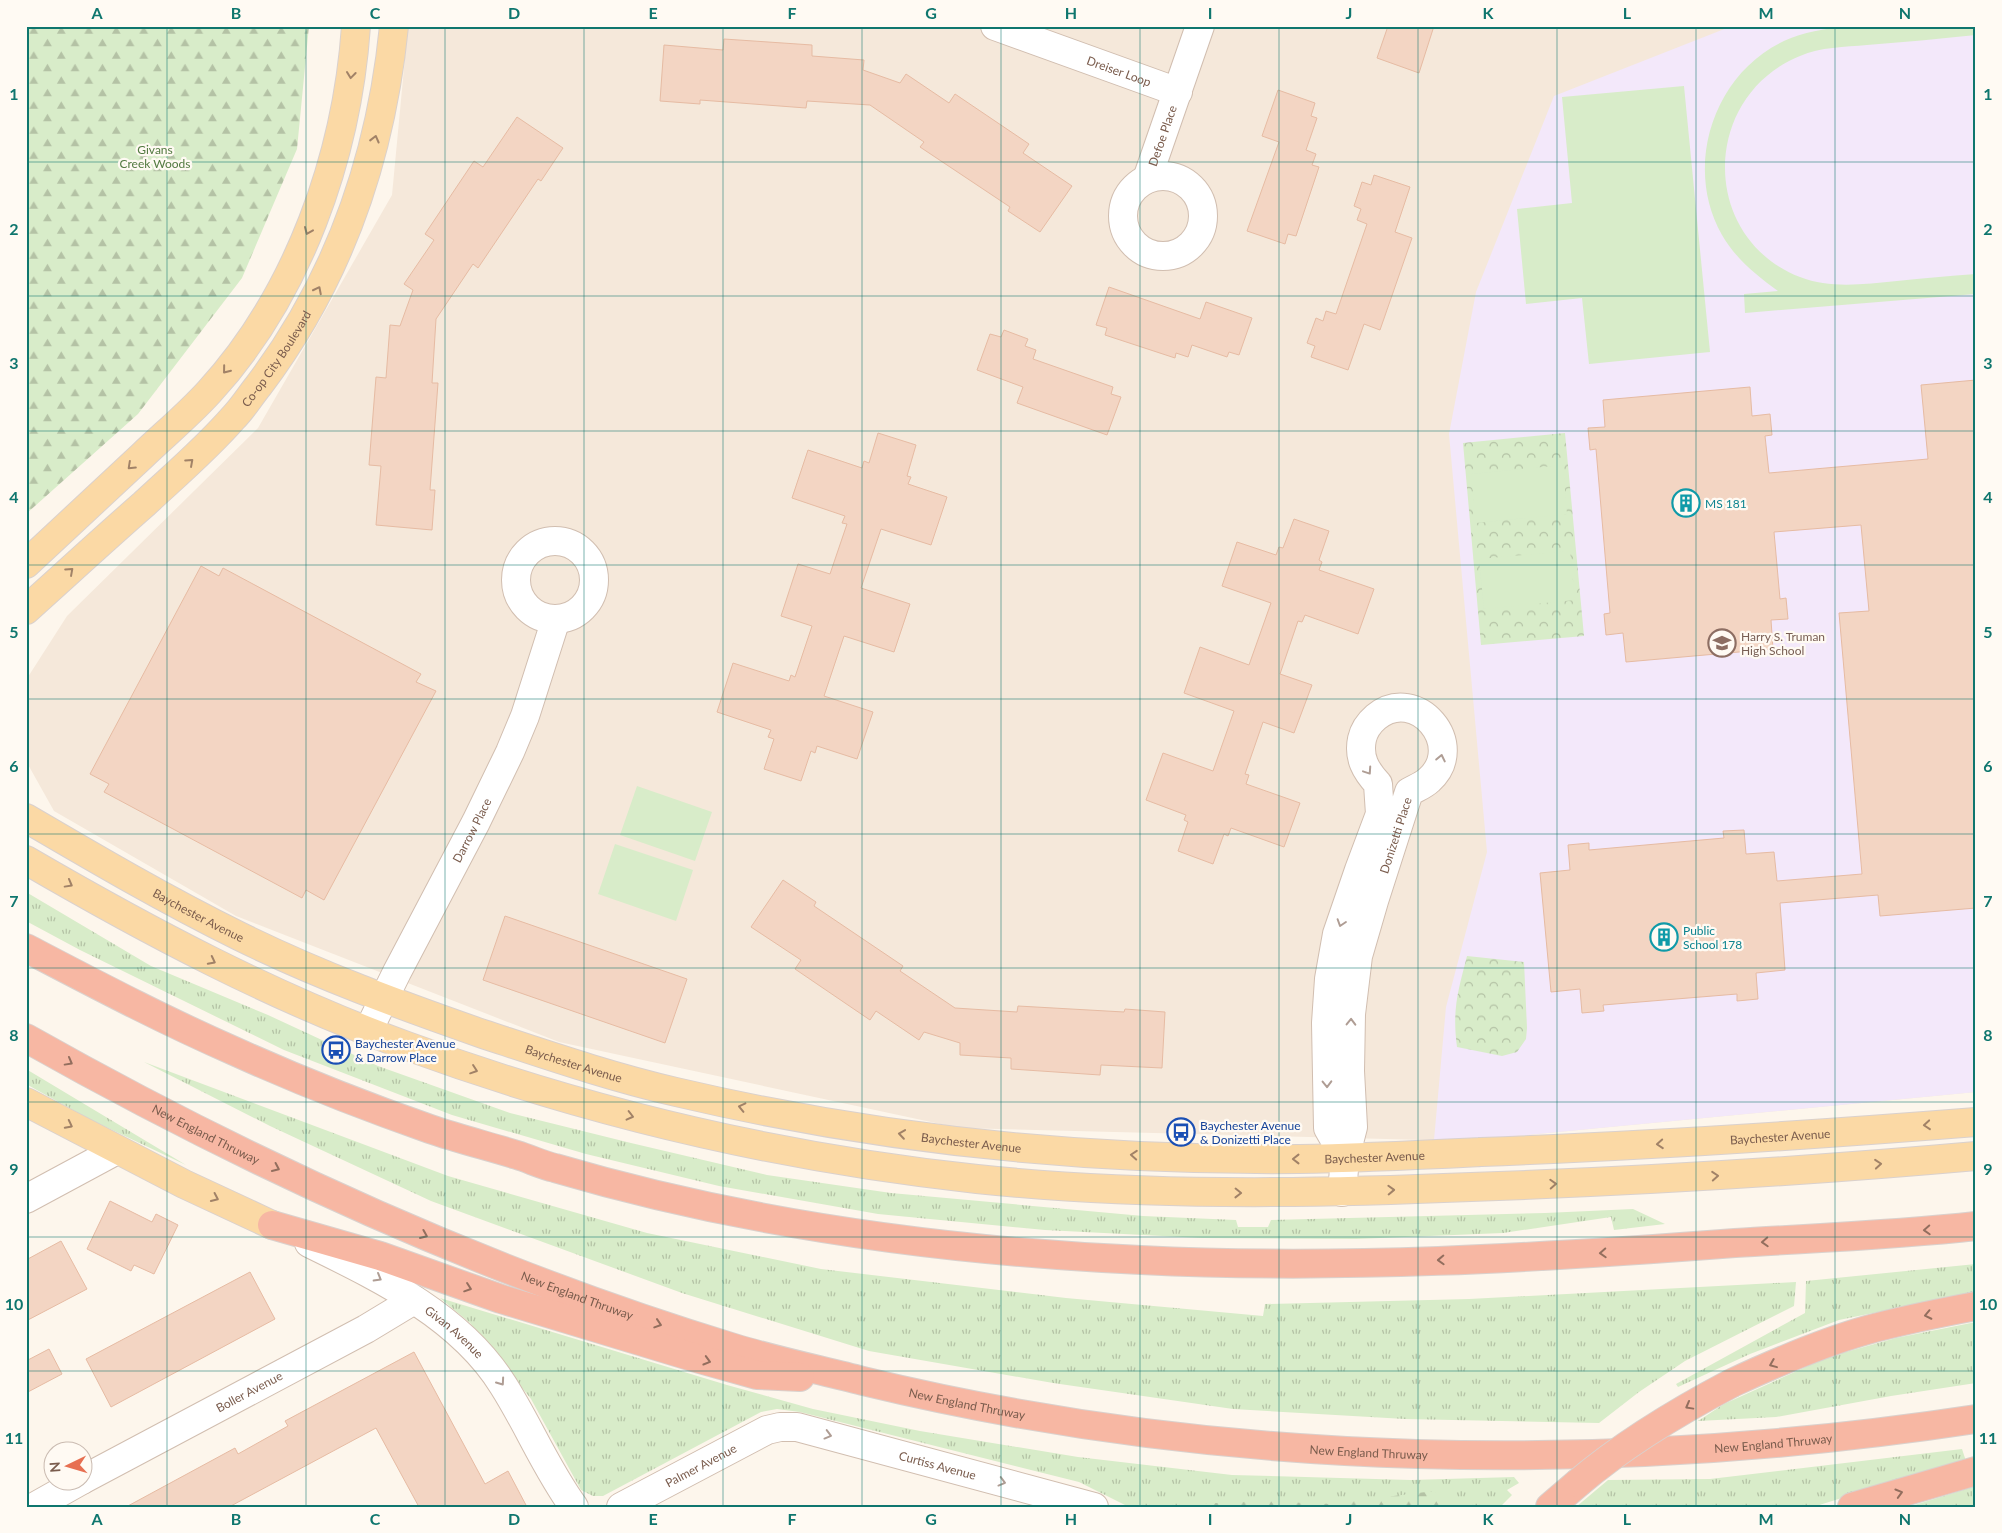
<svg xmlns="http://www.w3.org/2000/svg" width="2002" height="1533" font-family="Lato,sans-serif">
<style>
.residential{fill:#f5e8da}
.education{fill:#f3e8fa}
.grass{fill:url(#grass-tufts)}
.forest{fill:url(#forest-firs)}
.park{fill:url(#park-crowns)}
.pitch{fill:#d8ecc9}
.building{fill:#f3d5c3;stroke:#e6bba3}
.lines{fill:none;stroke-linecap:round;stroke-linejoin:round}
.minor-casing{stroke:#d1beb0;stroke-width:30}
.major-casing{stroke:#dad1cd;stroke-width:30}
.highway-casing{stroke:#dad1cd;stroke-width:30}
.minor{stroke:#fff;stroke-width:28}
.major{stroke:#fbd9a5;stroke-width:28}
.highway{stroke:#f7b7a3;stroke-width:28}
.highway-bridge-casing{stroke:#dad1cd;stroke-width:30;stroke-linecap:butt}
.highway-bridge{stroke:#f7b7a3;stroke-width:28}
.oneway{stroke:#a18267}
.oneway2{stroke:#af9d94}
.oneway3{stroke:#936e5e}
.grid{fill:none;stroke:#0f766e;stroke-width:1;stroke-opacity:0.55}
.labels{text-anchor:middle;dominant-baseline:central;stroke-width:4.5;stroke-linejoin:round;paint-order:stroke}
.street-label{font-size:12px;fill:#7a5c4d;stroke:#fffaf3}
.park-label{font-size:12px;fill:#537a41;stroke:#fffaf3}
.culture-label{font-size:12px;fill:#0d838f;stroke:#fffaf3;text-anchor:start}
.education-label{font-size:12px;fill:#785e54;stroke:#fffaf3;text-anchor:start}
.transit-label{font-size:12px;fill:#164399;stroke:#fffaf3;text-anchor:start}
.neatline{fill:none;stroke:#0f766e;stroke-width:2}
.grid-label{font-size:16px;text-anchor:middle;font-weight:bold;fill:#0f766e}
</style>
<defs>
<pattern id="grass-tufts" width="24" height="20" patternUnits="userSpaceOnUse" patternTransform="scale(1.25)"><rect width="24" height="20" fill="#d8ecc9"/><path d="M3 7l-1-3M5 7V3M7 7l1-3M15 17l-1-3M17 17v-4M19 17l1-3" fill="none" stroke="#b4c2a5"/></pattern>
<pattern id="forest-firs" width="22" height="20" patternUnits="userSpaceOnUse" patternTransform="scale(1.25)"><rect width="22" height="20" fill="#d8ecc9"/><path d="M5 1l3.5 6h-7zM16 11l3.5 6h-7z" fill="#b4c2a5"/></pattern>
<pattern id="park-crowns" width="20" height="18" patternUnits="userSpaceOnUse" patternTransform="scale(1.25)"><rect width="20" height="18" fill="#d8ecc9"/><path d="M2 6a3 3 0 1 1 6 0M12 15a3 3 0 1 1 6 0" fill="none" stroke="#b4c2a5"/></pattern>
</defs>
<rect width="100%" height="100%" fill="#fdf6ec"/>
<path class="residential" d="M408 26H1976V1092L1463 1141 959 1128 559 1042 236 916 54 811 26 761V680L67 616 258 428 392 195Z"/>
<path class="education" d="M1732 26H1976V1092L1463 1141 1434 1140 1446 1007 1487 852 1449 434 1476 292 1554 96Z"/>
<path class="grass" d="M26 892 151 966 268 1015 378 1066 510 1113 631 1143 767 1175 891 1193 1143 1216 1236 1220 1238 1227H1268L1271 1220 1545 1213 1633 1209 1665 1224 1614 1230 1611 1217 1503 1233 1356 1239 1202 1238 1045 1230 878 1214 719 1186 586 1154 452 1115 284 1050 80 950 26 921Z
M144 1062 448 1176 647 1233 821 1269 1066 1298 1263 1316 1265 1304 1469 1299 1796 1282 1794 1306 1685 1361 1639 1392 1599 1423 1405 1419 1233 1409 1053 1383 869 1351 682 1293 431 1201 270 1126Z
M26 1069 186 1165 91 1120 26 1084Z
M1976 1264V1292L1839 1320 1750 1354 1678 1387 1676 1384 1805 1313 1806 1281Z
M440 1298 727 1385 813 1409 920 1431 1078 1457 1232 1475 1411 1480 1514 1477 1519 1483 1507 1490 1512 1495 1500 1507H1129L1079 1482 800 1412 777 1409 761 1412 603 1496H593L581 1490 531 1399 470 1323Z
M1976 1322V1383L1891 1396 1776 1417 1698 1421 1724 1404 1828 1357 1896 1338Z
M1962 1449 1967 1464 1912 1476 1813 1507H1576L1608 1480 1710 1479Z
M1976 1486V1507H1908Z"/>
<path class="forest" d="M26 26H309L297 149 242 278 138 414 26 514Z
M1434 1491 1452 1503 1453 1507H1193V1504L1266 1501 1329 1504Z"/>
<path class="park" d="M1565 433 1584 636 1481 645 1463 443Z
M1467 956 1524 962 1527 1028 1526 1039 1517 1052 1502 1056 1457 1047C1452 1010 1458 991 1467 956Z"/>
<path class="pitch" d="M1854 26H1976V35C1939 39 1903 42 1867 45 1845 47 1820 47 1800 56 1701 96 1699 238 1800 277 1831 289 1864 284 1897 281 1923 278 1949 276 1976 274V294L1745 313 1744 294 1778 291C1756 275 1736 259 1722 235 1682 165 1715 68 1791 38 1812 30 1832 28 1854 26Z
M1684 86 1710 352 1589 364 1582 298 1526 304 1517 209 1572 203 1562 97Z
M1563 465 1567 514 1476 523 1471 474Z
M1570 551 1575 600 1484 609 1479 559Z
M637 786 712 812 695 861 620 835Z
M615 844 693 870 676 921 598 894Z"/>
<path class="building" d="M1388 26H1434L1419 73 1377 58Z
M724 39 812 45V56L864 60 863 70 900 83 906 74 949 103 955 94 1029 144 1023 153 1072 186 1040 232 1008 211 1010 207 920 147 924 142 870 105 807 101 806 108 700 100V104L660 101 664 45 723 50Z
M1278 90 1315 103 1311 116 1317 118 1306 150 1316 154 1312 165 1319 167 1296 236 1288 234 1285 244 1247 231 1279 142 1262 136Z
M517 117 563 148 541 181 538 179 478 268 473 264 436 319 432 383H438L430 490H435L432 530 376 525 381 466 369 465 376 377 386 378 390 325 400 326 413 290 404 284 434 240 425 234 474 161 483 167Z
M1374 175 1410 187 1395 232 1412 238 1380 330 1364 324 1348 370 1311 357 1315 346 1307 343 1316 318 1323 321 1326 311 1336 314 1367 224 1357 220 1361 209 1354 206 1362 182 1371 185Z
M1109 287 1200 319 1206 302 1252 318 1239 355 1229 352 1227 357 1192 345 1188 357 1176 353 1175 358 1105 335 1107 328 1096 325Z
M1004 330 1028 339 1025 346 1036 350 1033 359 1113 387 1111 394 1121 397 1107 435 1017 403 1023 387 977 370 990 334 1001 337Z
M1976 380V908L1880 916 1878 895 1780 903 1785 970 1756 973 1758 999 1737 1001V994L1603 1005 1604 1011 1582 1013 1580 989 1551 992 1540 873 1570 870 1568 845 1589 843V850L1724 838 1723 831 1744 830 1746 854 1774 852 1777 881 1862 874 1839 613 1869 611 1861 525 1774 532 1780 599 1786 598 1788 619 1771 620 1773 649 1626 662 1623 633 1606 635 1604 614 1610 613 1596 449 1590 450 1588 428 1605 427 1603 400 1750 387 1752 416 1770 414 1772 435 1765 436 1769 473 1928 459 1921 385Z
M878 433 916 445 907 476 911 477 908 484 947 497 931 545 881 529 861 588 910 604 894 652 844 636 824 696 873 712 857 759 817 746 815 753 811 751 801 781 764 769 774 739 768 737 771 730 717 712 733 663 789 681 791 675 795 677 812 626 781 616 798 564 830 574 847 524 842 523 845 516 792 498 808 450 862 468 864 461 869 463Z
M1294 519 1329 531 1319 560 1322 562 1319 570 1374 589 1358 634 1305 615 1302 622 1298 621 1280 674 1312 685 1294 733 1263 722 1245 774 1249 775 1246 784 1300 803 1284 847 1231 828 1228 836 1224 834 1213 864 1178 851 1188 822 1184 820 1186 815 1146 800 1163 753 1213 771 1234 711 1184 693 1200 647 1249 665 1271 603 1222 586 1237 542 1276 555 1279 547 1283 548Z
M201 566 219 576 223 568 421 674 416 682 436 691 324 900 306 890 302 898 104 792 109 784 90 774Z
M783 880 816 902 814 906 903 966 900 971 955 1008 1017 1012 1018 1006 1124 1012 1125 1009 1165 1012 1162 1068 1101 1065 1100 1075 1011 1069V1058L960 1055V1043L924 1032 919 1040 876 1011 870 1020 795 969 801 960 751 927Z
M505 916 687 979 665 1043 483 980Z
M110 1201 152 1222 156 1214 178 1225 154 1274 134 1265 131 1271 87 1249Z
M61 1241 87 1289 26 1321V1260Z
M250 1272 275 1319 111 1407 86 1359Z
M49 1349 62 1374 26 1393V1361Z
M414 1352 485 1484 508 1471 527 1507H419L376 1428 229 1507H126L235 1448 238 1454 288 1426 285 1421Z"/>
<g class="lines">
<g class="minor-casing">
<g id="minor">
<path id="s1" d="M995 26 1178 92"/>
<circle cx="1163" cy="216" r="40"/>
<path id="s2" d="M1147 179 1200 26"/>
<circle cx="555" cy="580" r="39"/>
<path id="s3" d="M368 1031 397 972 476 822 510 752 525 716 556 619"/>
<path id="s4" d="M1342 1192 1345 1158 1353 1127 1350 1071 1351 1014 1358 956 1374 901 1409 792C1416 788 1424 785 1429 780 1468 745 1416 684 1376 717 1369 723 1364 730 1362 739 1358 758 1366 771 1378 784L1380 814 1359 870 1337 934 1329 979 1326 1023 1328 1128 1345 1158"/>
<path d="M26 1199 117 1150"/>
<path id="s5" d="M309 1243C380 1278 460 1316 503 1385 528 1424 546 1469 574 1507"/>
<path id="s6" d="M82 1480 366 1329 414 1300"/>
<path d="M34 1507 82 1480"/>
<path id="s7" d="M621 1507 767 1430 780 1427H797L1094 1507"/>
</g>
</g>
<g class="major-casing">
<g id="major">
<path d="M26 564C65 528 104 491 143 455 165 434 188 415 209 392 298 295 347 157 356 26"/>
<path id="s8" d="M26 610C65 575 104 539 144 504 174 476 206 449 233 418 243 408 250 396 259 385 339 279 381 157 394 26"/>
<path id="s9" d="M26 818C96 859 166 900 239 936 318 975 400 1005 483 1034 547 1055 611 1077 676 1092 880 1140 1090 1161 1299 1159 1360 1158 1420 1155 1481 1152 1646 1146 1811 1135 1976 1122"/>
<path d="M26 860C148 931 274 998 407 1046 590 1113 782 1158 977 1179 1141 1196 1306 1194 1471 1187 1640 1181 1808 1171 1976 1156"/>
<path d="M26 1102 184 1184 272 1225"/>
</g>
</g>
<g class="highway-casing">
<g id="highway">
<path d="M26 948C95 984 163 1020 234 1051 298 1080 364 1106 430 1129 459 1139 488 1146 517 1155 530 1159 542 1165 555 1168 745 1224 944 1251 1141 1260 1339 1270 1538 1258 1735 1243 1815 1238 1896 1235 1976 1226"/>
<path id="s10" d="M26 1038C251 1165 487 1273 734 1348 777 1361 820 1370 863 1381 1226 1469 1607 1475 1976 1419"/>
<path d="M272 1225 380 1256 501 1299 696 1358 757 1375 800 1377"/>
<path d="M1732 1383C1775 1363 1821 1343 1867 1330 1903 1320 1939 1313 1976 1306"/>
<path d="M1550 1507 1578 1483"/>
<path d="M1852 1507 1976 1471"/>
</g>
</g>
<use href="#minor" class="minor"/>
<use href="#major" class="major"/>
<use href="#highway" class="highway"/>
<g class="highway-bridge-casing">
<path id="highway-bridge" d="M1578 1483C1625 1443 1677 1412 1732 1383"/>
</g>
<use href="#highway-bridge" class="highway-bridge"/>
</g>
<defs><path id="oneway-chevron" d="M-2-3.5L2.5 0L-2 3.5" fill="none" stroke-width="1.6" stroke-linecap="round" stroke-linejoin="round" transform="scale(1.25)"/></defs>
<g class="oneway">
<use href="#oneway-chevron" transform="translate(351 75) rotate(97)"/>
<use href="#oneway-chevron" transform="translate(375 139) rotate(-76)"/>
<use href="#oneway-chevron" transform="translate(308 231) rotate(113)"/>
<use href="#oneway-chevron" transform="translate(318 290) rotate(-63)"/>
<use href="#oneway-chevron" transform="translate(226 370) rotate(129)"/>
<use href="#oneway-chevron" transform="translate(190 462) rotate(-42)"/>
<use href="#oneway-chevron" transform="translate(131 466) rotate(137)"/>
<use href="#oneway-chevron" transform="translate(70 571) rotate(-42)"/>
<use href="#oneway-chevron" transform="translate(69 884) rotate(29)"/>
<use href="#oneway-chevron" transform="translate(212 961) rotate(27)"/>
<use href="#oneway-chevron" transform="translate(474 1070) rotate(19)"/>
<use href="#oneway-chevron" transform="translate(742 1107) rotate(-167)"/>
<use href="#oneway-chevron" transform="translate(630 1116) rotate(14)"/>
<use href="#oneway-chevron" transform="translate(69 1125) rotate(27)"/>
<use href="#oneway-chevron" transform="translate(1927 1125) rotate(175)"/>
<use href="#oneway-chevron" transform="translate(902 1134) rotate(-172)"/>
<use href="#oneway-chevron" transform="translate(1660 1144) rotate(176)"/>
<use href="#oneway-chevron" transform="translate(1134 1155) rotate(-176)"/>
<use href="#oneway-chevron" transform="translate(1296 1159) rotate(-180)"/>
<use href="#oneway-chevron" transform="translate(1878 1164) rotate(-5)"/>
<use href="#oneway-chevron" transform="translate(1715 1176) rotate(-4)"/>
<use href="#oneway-chevron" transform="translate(1553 1184) rotate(-3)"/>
<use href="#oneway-chevron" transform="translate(1391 1190) rotate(-2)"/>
<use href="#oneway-chevron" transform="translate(1238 1193) rotate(1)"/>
<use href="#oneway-chevron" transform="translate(215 1198) rotate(25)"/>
</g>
<g class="oneway2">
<use href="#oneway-chevron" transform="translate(1441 758) rotate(-78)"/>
<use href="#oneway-chevron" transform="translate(1368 771) rotate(56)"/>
<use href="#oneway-chevron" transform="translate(1341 923) rotate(108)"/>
<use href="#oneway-chevron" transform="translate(1351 1022) rotate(-89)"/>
<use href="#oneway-chevron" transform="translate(1327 1084) rotate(89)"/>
<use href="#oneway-chevron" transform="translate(378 1278) rotate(30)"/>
<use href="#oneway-chevron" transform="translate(501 1382) rotate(55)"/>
<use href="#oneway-chevron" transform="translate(828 1435) rotate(15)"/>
<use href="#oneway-chevron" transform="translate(1002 1482) rotate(15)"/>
</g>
<g class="oneway3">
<use href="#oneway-chevron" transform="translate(69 1062) rotate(29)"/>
<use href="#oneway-chevron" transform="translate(276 1168) rotate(25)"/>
<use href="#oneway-chevron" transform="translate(1927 1230) rotate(177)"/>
<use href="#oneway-chevron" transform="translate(424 1235) rotate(23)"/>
<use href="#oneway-chevron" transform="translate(1765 1242) rotate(177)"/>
<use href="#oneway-chevron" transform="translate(1603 1253) rotate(177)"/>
<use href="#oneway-chevron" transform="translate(1441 1260) rotate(178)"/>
<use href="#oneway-chevron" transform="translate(468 1288) rotate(19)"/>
<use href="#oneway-chevron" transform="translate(1928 1315) rotate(168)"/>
<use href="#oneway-chevron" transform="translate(658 1324) rotate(18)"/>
<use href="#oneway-chevron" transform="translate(707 1361) rotate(16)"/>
<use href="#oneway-chevron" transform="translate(1773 1364) rotate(158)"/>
<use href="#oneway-chevron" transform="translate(1689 1406) rotate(151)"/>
<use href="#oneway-chevron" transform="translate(1899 1493) rotate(-16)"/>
</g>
<path class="grid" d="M167 26V1507M306 26V1507M445 26V1507M584 26V1507M723 26V1507M862 26V1507M1001 26V1507M1140 26V1507M1279 26V1507M1418 26V1507M1557 26V1507M1696 26V1507M1835 26V1507M26 162H1976M26 296H1976M26 431H1976M26 565H1976M26 699H1976M26 834H1976M26 968H1976M26 1102H1976M26 1237H1976M26 1371H1976"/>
<defs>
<g id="building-ring" transform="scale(1.4375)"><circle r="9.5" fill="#fffaf3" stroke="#0f9aa8" stroke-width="1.5"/><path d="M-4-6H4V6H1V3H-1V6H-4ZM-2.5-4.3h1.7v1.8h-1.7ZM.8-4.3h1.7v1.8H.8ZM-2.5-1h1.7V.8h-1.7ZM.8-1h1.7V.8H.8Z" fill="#0f9aa8"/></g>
<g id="school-ring" transform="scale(1.4375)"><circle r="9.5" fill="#fffaf3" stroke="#8d6e63" stroke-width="1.5"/><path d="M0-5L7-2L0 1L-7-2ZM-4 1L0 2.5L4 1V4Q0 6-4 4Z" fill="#8d6e63"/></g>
<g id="bus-ring" transform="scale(1.4375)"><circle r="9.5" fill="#fffaf3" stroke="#1a4fb4" stroke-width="1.5"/><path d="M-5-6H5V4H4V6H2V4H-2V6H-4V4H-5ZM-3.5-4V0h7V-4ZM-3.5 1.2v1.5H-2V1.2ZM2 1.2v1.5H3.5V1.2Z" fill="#1a4fb4"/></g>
</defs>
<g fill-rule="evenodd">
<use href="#building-ring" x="1686" y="503"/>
<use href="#school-ring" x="1722" y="643"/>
<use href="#building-ring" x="1664" y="937"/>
<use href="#bus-ring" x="336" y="1050"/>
<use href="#bus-ring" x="1181" y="1132"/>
</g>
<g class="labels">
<g class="street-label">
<text stroke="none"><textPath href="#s1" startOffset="132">Dreiser Loop</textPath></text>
<text stroke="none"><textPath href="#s2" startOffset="46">Defoe Place</textPath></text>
<text stroke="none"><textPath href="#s8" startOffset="356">Co-op City Boulevard</textPath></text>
<text stroke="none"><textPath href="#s3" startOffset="226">Darrow Place</textPath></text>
<text stroke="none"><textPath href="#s4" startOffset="364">Donizetti Place</textPath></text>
<text stroke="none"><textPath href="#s9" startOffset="198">Baychester Avenue</textPath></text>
<text stroke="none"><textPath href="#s9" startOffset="602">Baychester Avenue</textPath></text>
<text stroke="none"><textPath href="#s10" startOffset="204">New England Thruway</textPath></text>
<text stroke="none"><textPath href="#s9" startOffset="1818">Baychester Avenue</textPath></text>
<text stroke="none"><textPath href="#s9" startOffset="1008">Baychester Avenue</textPath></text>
<text stroke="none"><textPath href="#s9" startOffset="1412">Baychester Avenue</textPath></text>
<text stroke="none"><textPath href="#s10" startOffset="609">New England Thruway</textPath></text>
<text stroke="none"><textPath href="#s5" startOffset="171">Givan Avenue</textPath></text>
<text stroke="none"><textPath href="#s6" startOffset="189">Boller Avenue</textPath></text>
<text stroke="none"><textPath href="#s10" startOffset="1014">New England Thruway</textPath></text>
<text stroke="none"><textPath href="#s10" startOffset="1824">New England Thruway</textPath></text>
<text stroke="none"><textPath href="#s10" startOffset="1419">New England Thruway</textPath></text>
<text stroke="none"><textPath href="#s7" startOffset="90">Palmer Avenue</textPath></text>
<text stroke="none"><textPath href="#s7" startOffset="341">Curtiss Avenue</textPath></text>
</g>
<g class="park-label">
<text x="155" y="149">Givans<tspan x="155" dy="14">Creek Woods</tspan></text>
</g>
<g class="culture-label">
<text x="1705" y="503">MS 181</text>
<text x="1683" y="930">Public<tspan x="1683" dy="14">School 178</tspan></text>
</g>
<g class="education-label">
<text x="1741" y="636">Harry S. Truman<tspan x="1741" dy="14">High School</tspan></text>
</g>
<g class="transit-label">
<text x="355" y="1043">Baychester Avenue<tspan x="355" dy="14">&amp; Darrow Place</tspan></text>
<text x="1200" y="1125">Baychester Avenue<tspan x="1200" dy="14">&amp; Donizetti Place</tspan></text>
</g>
</g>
<rect width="2002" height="1533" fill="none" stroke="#fffaf3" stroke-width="55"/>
<g transform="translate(68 1466) rotate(265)"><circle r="24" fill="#fffaf3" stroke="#cabbb1"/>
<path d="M0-4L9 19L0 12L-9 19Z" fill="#e76f51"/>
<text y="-8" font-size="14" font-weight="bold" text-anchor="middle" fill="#7a5c4d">N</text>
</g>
<rect x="28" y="28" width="1946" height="1478" class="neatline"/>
<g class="grid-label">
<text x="97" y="19">A</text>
<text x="236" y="19">B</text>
<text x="375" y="19">C</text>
<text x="514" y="19">D</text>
<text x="653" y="19">E</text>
<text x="792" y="19">F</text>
<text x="931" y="19">G</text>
<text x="1071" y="19">H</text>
<text x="1210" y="19">I</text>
<text x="1349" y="19">J</text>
<text x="1488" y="19">K</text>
<text x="1627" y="19">L</text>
<text x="1766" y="19">M</text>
<text x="1905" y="19">N</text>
<text x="14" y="100">1</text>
<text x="1988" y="100">1</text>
<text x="14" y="235">2</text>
<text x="1988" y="235">2</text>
<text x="14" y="369">3</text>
<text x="1988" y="369">3</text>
<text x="14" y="503">4</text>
<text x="1988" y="503">4</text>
<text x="14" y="638">5</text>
<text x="1988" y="638">5</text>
<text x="14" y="772">6</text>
<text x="1988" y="772">6</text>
<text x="14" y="907">7</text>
<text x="1988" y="907">7</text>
<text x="14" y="1041">8</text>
<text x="1988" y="1041">8</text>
<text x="14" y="1175">9</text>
<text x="1988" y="1175">9</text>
<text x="14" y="1310">10</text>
<text x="1988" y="1310">10</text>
<text x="14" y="1444">11</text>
<text x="1988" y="1444">11</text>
<text x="97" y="1525">A</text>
<text x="236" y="1525">B</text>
<text x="375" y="1525">C</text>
<text x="514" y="1525">D</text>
<text x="653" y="1525">E</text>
<text x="792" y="1525">F</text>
<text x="931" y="1525">G</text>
<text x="1071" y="1525">H</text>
<text x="1210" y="1525">I</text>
<text x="1349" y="1525">J</text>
<text x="1488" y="1525">K</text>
<text x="1627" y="1525">L</text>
<text x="1766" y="1525">M</text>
<text x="1905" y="1525">N</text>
</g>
</svg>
